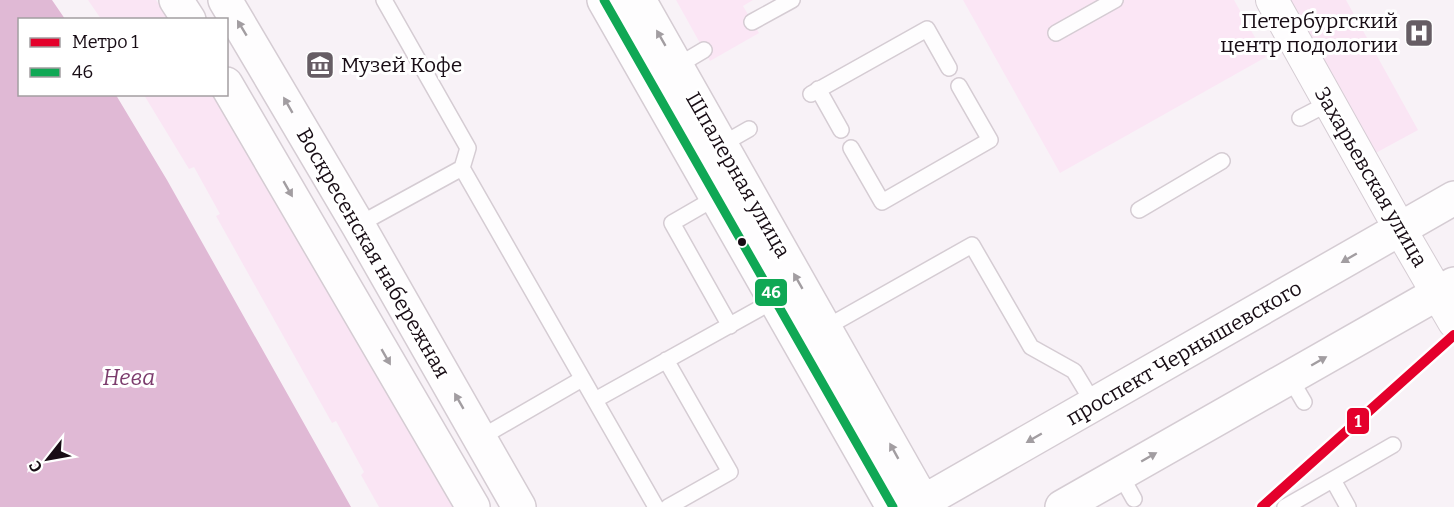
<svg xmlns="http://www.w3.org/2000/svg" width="1454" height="507" font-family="Bitter,serif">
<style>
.built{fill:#fbe6f5}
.green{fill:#fae5f4}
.water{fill:#e0b9d5}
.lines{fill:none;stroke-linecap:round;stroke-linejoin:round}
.service-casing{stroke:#d5ccd3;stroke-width:18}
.minor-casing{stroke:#d5ccd3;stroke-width:34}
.tertiary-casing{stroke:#d5ccd3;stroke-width:36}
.secondary-casing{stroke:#d5ccd3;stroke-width:36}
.service{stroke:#fefdfe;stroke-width:15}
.minor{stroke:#fefdfe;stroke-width:32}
.tertiary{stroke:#fefdfe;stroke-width:33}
.secondary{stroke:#fefdfe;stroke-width:33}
.bus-1-casing{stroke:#fff;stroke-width:14}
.bus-1{stroke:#10a855;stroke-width:9}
.metro-1-casing{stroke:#fff;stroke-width:15}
.metro-1{stroke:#e4002b;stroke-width:10}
.oneway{fill:#a29da1}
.bus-dot{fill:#180d15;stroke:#fff;stroke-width:2}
.labels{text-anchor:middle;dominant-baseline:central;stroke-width:6;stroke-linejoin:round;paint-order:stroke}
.poi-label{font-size:21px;fill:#180d15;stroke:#fff;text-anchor:end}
.street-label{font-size:21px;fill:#180d15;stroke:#fff}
.water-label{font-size:22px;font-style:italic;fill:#7c3c6d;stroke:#fff}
.line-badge{stroke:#fff;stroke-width:2}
.badge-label{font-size:16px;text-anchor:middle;font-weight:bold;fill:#fff}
</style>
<rect width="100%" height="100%" fill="#f8f2f7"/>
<path class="built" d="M676 0H753L743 6 759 33 710 61Z
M963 0H1234L1266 57 1060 173Z"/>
<path class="green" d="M88 0H156L169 19H101Z
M1286 0H1346L1418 130 1372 155Z
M144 95H214L455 507H379L361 475 364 472 336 421 332 423 216 216 220 214 194 167 189 169Z"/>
<path class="water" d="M0 0H52L65 19 20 20V94L116 95 167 180 351 507H0Z"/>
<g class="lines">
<g class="service-casing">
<path id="service" d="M384 0 468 148 462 168 656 507
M752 22 792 0
M1056 33 1115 0
M677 66 704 50
M818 89 841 130
M811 94 927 29 949 68
M1300 118 1329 103
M721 145 749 129
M851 148 882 202 990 140 959 86
M717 197 672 223 730 326
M1139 210 1222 161
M358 225 462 168
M825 328 972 245 1031 347 1074 371 1094 404
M666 360 730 472 668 507
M1290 378 1304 402
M595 400 775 300
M480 438 582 379
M1120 474 1134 499
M1333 480 1348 507
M1285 507 1393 445"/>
</g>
<g class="minor-casing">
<path id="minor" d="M1272 0 1400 229 1454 322"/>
</g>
<g class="tertiary-casing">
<path id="tertiary" d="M604 0 893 507
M639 0 926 507
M914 507 1454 198
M1062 507 1454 284"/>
</g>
<g class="secondary-casing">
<path id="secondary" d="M176 0 189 20
M225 0 358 225 519 507
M226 84 473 507"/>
</g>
<use href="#service" class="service"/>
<use href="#minor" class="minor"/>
<use href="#tertiary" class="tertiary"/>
<use href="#secondary" class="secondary"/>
<g class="bus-1-casing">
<path id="bus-1" d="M604 0 893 507"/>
</g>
<use href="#bus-1" class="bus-1"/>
<g class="metro-1-casing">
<path id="metro-1" d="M1262 507 1454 335"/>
</g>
<use href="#metro-1" class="metro-1"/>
</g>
<defs><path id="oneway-solid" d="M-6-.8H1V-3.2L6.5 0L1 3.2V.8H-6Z" transform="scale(1.5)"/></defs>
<g class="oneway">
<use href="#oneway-solid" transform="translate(242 28) rotate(-121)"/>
<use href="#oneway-solid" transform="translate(661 38) rotate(-120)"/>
<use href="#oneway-solid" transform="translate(288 105) rotate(-120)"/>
<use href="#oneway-solid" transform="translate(288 189) rotate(60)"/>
<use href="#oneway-solid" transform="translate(1349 258) rotate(150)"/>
<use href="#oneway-solid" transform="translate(798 281) rotate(-120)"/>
<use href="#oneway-solid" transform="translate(386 357) rotate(60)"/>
<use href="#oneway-solid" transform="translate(1319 361) rotate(-30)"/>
<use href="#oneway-solid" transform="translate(459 401) rotate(-120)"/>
<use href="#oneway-solid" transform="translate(1034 438) rotate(150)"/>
<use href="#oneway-solid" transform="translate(894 451) rotate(-119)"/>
<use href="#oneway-solid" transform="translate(1149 457) rotate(-30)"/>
</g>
<defs>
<g id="hospital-square" transform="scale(1.5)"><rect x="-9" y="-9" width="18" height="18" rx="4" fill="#665d64" stroke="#fff"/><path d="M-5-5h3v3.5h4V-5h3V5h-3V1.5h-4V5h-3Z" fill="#fff"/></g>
<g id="museum-square" transform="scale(1.5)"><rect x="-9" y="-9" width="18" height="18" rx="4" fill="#665d64" stroke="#fff"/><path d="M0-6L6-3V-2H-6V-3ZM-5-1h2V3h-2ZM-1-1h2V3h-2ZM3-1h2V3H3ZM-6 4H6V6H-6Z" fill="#fff"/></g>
</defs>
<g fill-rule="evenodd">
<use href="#hospital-square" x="1419" y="33"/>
<use href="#museum-square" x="320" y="65"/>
</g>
<circle class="bus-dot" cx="742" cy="242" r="5"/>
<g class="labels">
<g class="poi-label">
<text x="1398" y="21">Петербургский<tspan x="1398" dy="24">центр подологии</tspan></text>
<text x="341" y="65" text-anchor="start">Музей Кофе</text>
</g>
<g class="street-label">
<text transform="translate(738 175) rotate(60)">Шпалерная улица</text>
<text transform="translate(1371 177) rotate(60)">Захарьевская улица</text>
<text transform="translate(373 253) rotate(60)">Воскресенская набережная</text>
<text transform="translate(1184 353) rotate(-30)">проспект Чернышевского</text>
</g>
<g class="water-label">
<text x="129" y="377">Нева</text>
</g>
</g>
<g class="line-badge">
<rect x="754" y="278" width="34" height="29" rx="6" fill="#10a855"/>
<rect x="1346" y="407" width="24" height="28" rx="6" fill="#e4002b"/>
</g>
<g class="badge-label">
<text x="771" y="298">46</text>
<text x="1358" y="427">1</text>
</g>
<rect x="18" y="18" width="210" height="78" fill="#ffffff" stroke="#a39ea1" stroke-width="1.5"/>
<rect x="30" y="38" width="30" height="9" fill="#e4002b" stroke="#a39ea1" stroke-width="1.5"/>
<text x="72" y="48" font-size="18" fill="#180d15">Метро 1</text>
<rect x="30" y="68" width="30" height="9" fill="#10a855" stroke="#a39ea1" stroke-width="1.5"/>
<text x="72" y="78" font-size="18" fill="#180d15">46</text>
<g transform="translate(48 459) rotate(239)" stroke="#ffffff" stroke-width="4.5" paint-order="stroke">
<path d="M0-4.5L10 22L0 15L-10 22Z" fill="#180d15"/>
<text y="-9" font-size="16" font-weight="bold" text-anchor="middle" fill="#180d15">С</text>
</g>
</svg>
